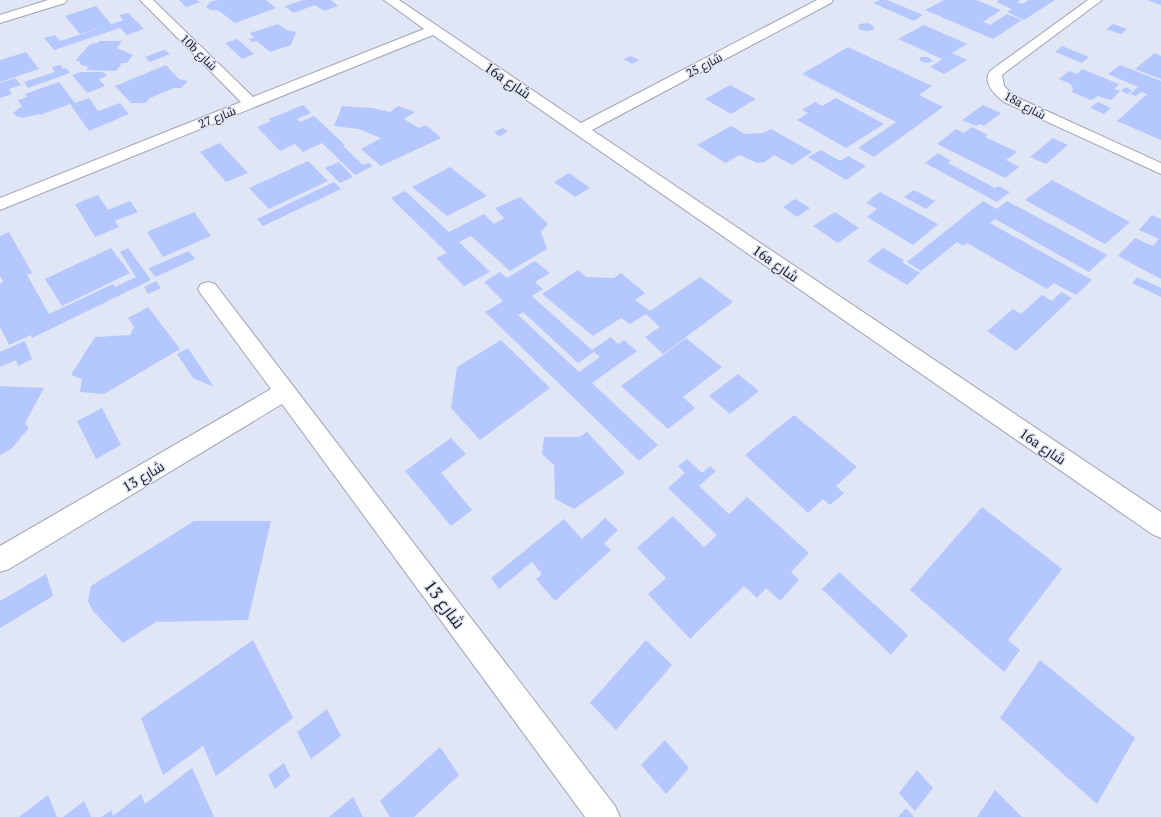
<svg xmlns="http://www.w3.org/2000/svg" width="1161" height="817" font-family="'PT Serif',Cairo,serif">
<style>
.building{fill:#b4c7ff;fill-rule:evenodd}
.lines{fill:none;stroke-linecap:round;stroke-linejoin:round}
.street-casing{stroke:#9fa4b3;stroke-width:2}
.street{fill:#fff;fill-rule:evenodd}
.labels{text-anchor:middle;dominant-baseline:central;stroke-width:3;stroke-linejoin:round;paint-order:stroke}
.far-street-label{font-size:12px;fill:#191b21;stroke:#e0e6f6}
.street-label{font-size:14px;fill:#191b21;stroke:#e0e6f6}
.near-street-label{font-size:17px;fill:#191b21;stroke:#e0e6f6}
</style>
<rect width="100%" height="100%" fill="#e0e6f6"/>
<path class="building" d="M179 0H197L200 2 186 7Z
M218 0H266L276 8 235 23 219 11 211 10 206 7 210 2Z
M303 0H331L338 6 324 11 315 5 293 13 285 6Z
M880 0H887L923 15 914 21 873 3Z
M944 0H976L1001 10 983 22 990 25 1007 14 1022 20 993 39 925 10Z
M999 0H1021L1017 2 1022 4 1029 0H1055L1024 20 1007 12 1012 9 996 2Z
M1147 0H1161V5Z
M96 6 111 24 128 19 123 20 119 15 128 13 144 29 127 35 120 28 54 50 44 38 55 35 60 41 110 25 80 34 65 16Z
M868 23 873 26 874 30 865 31 858 29 859 24Z
M278 24 287 30 296 32 291 45 270 52 257 41 252 42 249 39 254 38 250 33Z
M1113 24 1127 29 1121 34 1106 29Z
M924 25 967 44 942 59 898 39Z
M237 39 254 54 242 59 225 43Z
M100 41H122L117 48 133 55 127 63H122L116 71 86 70 89 67 81 65 79 61H75L90 44 97 43Z
M1062 46 1089 57 1082 63 1055 52Z
M848 47 932 86 919 95 943 107 874 157 858 148 896 122 802 74Z
M164 50 170 54 150 62 145 57Z
M26 52 39 69 0 82V60Z
M952 53 967 60 944 74 930 67Z
M1155 53 1161 56V79L1135 69Z
M631 56 639 60 632 64 624 59Z
M920 57H927L931 59 932 62 925 63 920 61Z
M60 65 63 69 66 68 70 73 28 88 24 82 55 72 52 67Z
M166 65 179 79 188 81 181 88H174L150 98 145 103H131L115 86Z
M1120 65 1161 81V140L1117 121 1147 94 1141 92 1136 96 1130 94 1138 87 1108 74Z
M1082 69 1119 84 1114 89 1120 91 1111 100 1098 96 1091 100 1072 92 1073 89 1071 84 1059 79 1069 71 1077 74Z
M81 72H103L107 76 99 79 105 86 87 93 72 75Z
M15 78 21 85 9 89 12 94 0 98V83Z
M59 82 75 103 89 98 98 111 120 103 129 114 89 131 70 104 40 115 39 114 22 118 16 116 13 113 22 106 18 100 27 97 25 94Z
M730 85 756 99 731 114 705 99Z
M1125 87 1132 90 1128 94 1121 91Z
M836 98 884 124 846 148 797 120 808 113 802 110 815 102 822 106Z
M1098 102 1111 108 1104 114 1090 108Z
M303 105 311 113 297 119 300 122 314 116 345 145 343 146 363 165 369 163 373 166 355 175 322 143 303 152 295 144 280 151 257 127 271 121 269 119Z
M983 105 1001 113 984 126 980 124 976 126 962 120Z
M342 106 372 108 390 112 398 106 415 112 404 119 419 128 426 125 441 138 381 166 361 149 381 138 359 129 334 126Z
M731 126 745 134 763 133 771 129 812 152 792 165 774 155 765 162 757 163 740 155 725 163 697 145Z
M972 127 988 135 985 137 1017 152 1006 160 1019 167 1005 178 937 144 956 129 964 133Z
M503 128 508 132 499 136 494 132Z
M1053 138 1068 145 1046 164 1030 157Z
M220 143 248 173 226 182 200 152Z
M821 150 840 161 848 156 866 166 846 180 808 157Z
M938 153 951 161 948 163 995 188 998 186 1010 192 997 202 925 163Z
M308 161 328 181 269 209 249 188Z
M339 162 353 177 340 183 325 168Z
M450 167 487 196 447 216 412 187Z
M569 173 590 188 575 197 554 182Z
M1052 180 1130 222 1105 244 1025 200Z
M334 182 341 189 263 226 257 219Z
M914 190 935 201 926 209 904 197Z
M405 191 449 232 484 214 494 224 504 218 495 208 520 197 548 224 541 232 547 249 510 271 471 236 459 242 490 272 464 286 436 258 447 253 391 198Z
M880 192 891 198 938 224 913 245 867 217 877 209 866 203Z
M98 195 108 210 130 201 138 212 115 221 119 227 95 237 75 204Z
M795 199 810 208 797 217 783 207Z
M983 201 997 209 1007 201 1107 255 1089 272 995 219 990 223 1092 280 1076 295 1054 283 1047 289 967 243 963 246 957 242 921 271 907 262Z
M194 212 211 236 163 257 147 232Z
M835 212 859 228 838 243 813 226Z
M1152 215 1161 219V279L1118 256 1135 238 1153 246 1159 239 1139 230Z
M9 232 32 273 27 275 49 314 113 284 115 287 136 277 120 252 128 248 151 280 32 338 31 335 9 345 0 327V284L3 282 0 276V236Z
M111 248 130 273 62 306 45 279Z
M883 248 904 260 902 262 920 273 907 285 867 261Z
M189 251 195 259 155 277 149 268Z
M535 261 550 273 535 282 543 289 532 296 592 350 611 337 618 344 624 340 637 351 592 383 658 445 639 461 485 312 503 301 484 282 500 272 507 278ZM523 312 578 363 594 352 600 357 579 372 518 315Z
M578 270 586 277 614 278 621 273 645 293 635 300 650 311 700 277 733 302 663 354 645 337 660 327 646 314 630 324 621 318 593 336 542 294Z
M1137 277 1161 288V297L1132 283Z
M156 281 161 288 148 294 144 287Z
M1061 292 1072 298 1016 351 987 331 1013 309 1021 314 1042 295 1052 301Z
M148 307 180 349 104 394 80 392 82 379 71 375 95 337 130 335 134 327 128 318Z
M686 338 722 367 683 397 695 408 668 429 621 386Z
M501 340 550 388 480 440 451 408 457 367Z
M25 341 32 359 18 366 16 360 0 367V352Z
M188 348 214 387 193 378 177 354Z
M738 374 759 391 730 414 709 396Z
M0 386 44 388 25 423 29 428 11 449 0 455Z
M102 408 121 445 96 459 77 421Z
M794 415 857 467 836 486 844 493 830 505 823 499 808 513 745 455Z
M587 432 625 473 574 509 555 499 554 465 542 454 544 437H579Z
M451 438 466 454 441 473 472 510 451 526 405 471Z
M687 459 702 473 710 466 716 471 699 486 729 514 747 497 809 553 791 572 799 580 780 601 766 588 757 598 744 586 690 639 648 594 666 578 637 548 673 516 704 547 717 535 668 488 685 473 678 466Z
M982 507 1062 569 1008 640 1020 650 1004 672 910 590Z
M605 518 618 530 604 543 611 550 555 601 536 579 542 574 532 562 499 589 491 578 564 519 582 539Z
M194 521H271L248 620 156 622 123 643 93 611 88 601 91 586Z
M839 572 908 635 891 655 822 589Z
M46 574 53 596 0 628V601Z
M253 640 293 718 216 776 203 746 163 775 141 718Z
M646 640 672 665 616 730 590 703Z
M1040 660 1135 738 1097 804 1000 718Z
M327 709 341 736 311 759 297 732Z
M665 740 689 768 666 794 641 765Z
M440 747 459 775 414 817H390L380 801Z
M284 763 290 776 275 789 268 775Z
M192 768 214 817H101L112 810 113 816 141 794 145 804Z
M917 770 933 788 915 811 899 793Z
M995 790 1022 817H977Z
M48 795 57 817H19Z
M353 797 363 817H329Z
M84 801 91 817H63Z
M906 808 914 817H898Z"/>
<g class="lines">
<g class="street-casing">
<path id="street" d="M48 0H67L65 3 0 23V15Z
M140 0H153L253 97 424 29 384 0H399L581 123 817 0H833L831 3 592 130 1161 512V538L1152 534 433 35 0 210V198L241 102Z
M1088 0H1102L1007 71 1002 75 1004 86 1014 96 1161 163V174L1004 102C995 95 982 83 990 71Z
M208 282 215 284 615 806 620 817H585L282 404 9 569 0 572V546L271 389 201 294 198 289 201 284Z"/>
</g>
<use href="#street" class="street"/>
</g>
<g class="labels">
<g class="far-street-label">
<text transform="translate(199 52) rotate(44)">10b شارع</text>
<text transform="translate(704 65) rotate(-28)">شارع 25</text>
<text transform="translate(1025 105) rotate(28)">18a شارع</text>
<text transform="translate(217 117) rotate(-22)">شارع 27</text>
</g>
<g class="street-label">
<text transform="translate(508 80) rotate(34)">16a شارع</text>
<text transform="translate(776 263) rotate(35)">16a شارع</text>
<text transform="translate(1043 446) rotate(34)">16a شارع</text>
<text transform="translate(143 476) rotate(-31)">شارع 13</text>
</g>
<g class="near-street-label">
<text transform="translate(445 604) rotate(53)">شارع 13</text>
</g>
</g>
</svg>
